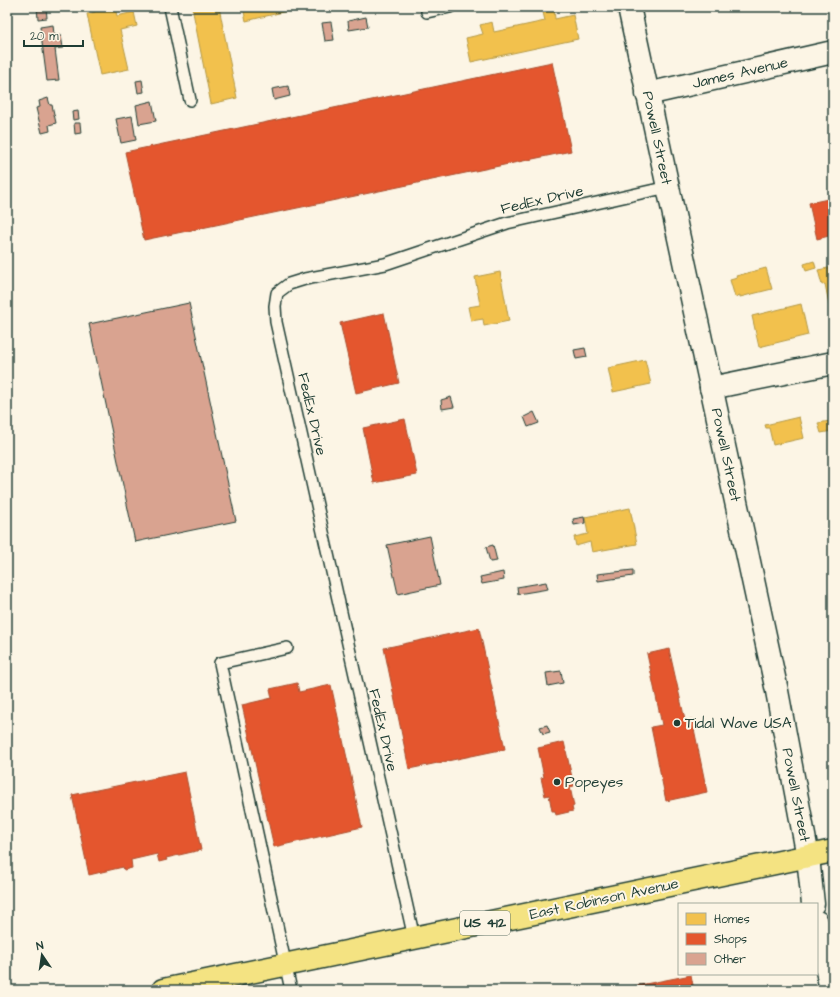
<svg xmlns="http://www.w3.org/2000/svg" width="840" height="997" font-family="'Architects Daughter',sans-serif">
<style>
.homes{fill:#f2c14e;stroke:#b39946}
.shops{fill:#e4572e;stroke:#a94f30}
.building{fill:#d9a390;stroke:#1f3d34}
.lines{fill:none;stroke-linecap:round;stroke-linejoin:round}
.service-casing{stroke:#1f3d34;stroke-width:14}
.minor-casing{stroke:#1f3d34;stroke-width:25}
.tertiary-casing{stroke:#1f3d34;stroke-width:25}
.trunk-casing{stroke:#1f3d34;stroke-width:25}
.service{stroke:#fcf5e5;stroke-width:11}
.minor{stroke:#fcf5e5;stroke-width:22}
.tertiary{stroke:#fcf5e5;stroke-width:22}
.trunk{stroke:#f4e382;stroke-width:22}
.poi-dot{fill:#1f3d34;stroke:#fcf5e5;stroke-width:1.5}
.labels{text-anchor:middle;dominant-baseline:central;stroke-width:4;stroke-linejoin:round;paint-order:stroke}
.shield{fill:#fcf5e5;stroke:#617469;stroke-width:1}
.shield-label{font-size:14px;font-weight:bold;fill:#1f3d34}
.street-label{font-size:15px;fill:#1f3d34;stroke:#fcf5e5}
.poi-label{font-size:15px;fill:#1f3d34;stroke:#fcf5e5;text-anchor:start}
</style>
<rect width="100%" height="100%" fill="#fcf5e5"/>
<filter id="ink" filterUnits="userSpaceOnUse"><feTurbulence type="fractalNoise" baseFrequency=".025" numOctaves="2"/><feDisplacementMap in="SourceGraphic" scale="8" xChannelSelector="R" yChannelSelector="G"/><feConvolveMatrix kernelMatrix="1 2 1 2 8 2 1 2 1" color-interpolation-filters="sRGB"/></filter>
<g filter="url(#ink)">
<path class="homes" d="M94 7H115L117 16 134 12 137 26 120 30 129 69 100 75 87 14 95 12Z
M192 7H219L237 98 211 104Z
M243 7H294L295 9 246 21Z
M554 9 555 19 573 15 578 39 471 62 466 38 483 34 480 25 492 22 494 32 545 21 543 12Z
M814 261 816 268 806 271 804 264Z
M833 267V314H831L825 284 822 285 818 270Z
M766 268 772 289 740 297V295L735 297 730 280 737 278 736 276Z
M500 272 509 321 484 326 483 319 471 321 468 307 480 305 475 277Z
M801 304 808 335 759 347 752 316Z
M645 360 651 384 613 392 608 368Z
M799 417 804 438 773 445 769 428H766L765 425Z
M830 421 832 431 821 433 818 423Z
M630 508 637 544 592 552 590 542 576 546 574 537 588 534 585 517Z"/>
<path class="shops" d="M552 62 571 151 144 240 125 152Z
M833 198V235L817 239 809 203Z
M384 313 399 383 356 393 340 323Z
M405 419 417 475 374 483 363 428Z
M479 628 505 749 409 769 384 648Z
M669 649 685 720 692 719 707 792 666 801 651 727 662 725 647 654Z
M297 683 299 692 331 685 362 827 274 847 242 705 272 698 270 689Z
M564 742 574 786 570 787 574 806 572 807 573 811 556 815 555 811H552L549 795 545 796 541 778 544 777 538 748Z
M185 772 201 850 166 858 167 860 159 862 157 854 131 860 132 868 124 870 123 867 89 875 72 795Z
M691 975 694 990H625V988Z"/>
<path class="building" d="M37 7H46L47 18 38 19Z
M366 17 368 27 349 30 348 21Z
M331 22 334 40 325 41 322 23Z
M53 25 54 35 61 34 63 48 55 49 59 80 47 81 40 27Z
M142 80 144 92 138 93 136 81Z
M288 86 290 96 274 100 272 89Z
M48 98 50 105H52L56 123 49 125 50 131 42 133 36 108 40 107 39 101Z
M152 101 156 121 139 124 136 105Z
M78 111 79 119 73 120 72 112Z
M132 116 136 140 121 143 116 119Z
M74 123H80L81 133 75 134Z
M189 303 236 521 135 542 89 324Z
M585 348 587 357 576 359 574 350Z
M451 397 454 407 442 409 441 400Z
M534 412 539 423 528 427 524 417Z
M584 517 585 523 574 525 573 519Z
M430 536 440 585 398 594 387 545Z
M493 545 497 561 490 562 486 547Z
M633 570V576L598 581 597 574Z
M503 572 504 580 482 584 480 577Z
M546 582 548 589 518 594 517 587Z
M561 671 563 683 548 686 546 673Z
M547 725 550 732 543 734 540 727Z"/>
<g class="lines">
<g class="service-casing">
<path id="service" d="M170 7 190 100
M427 12 450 7
M287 648 220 663 291 990
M414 938 276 322 275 306 277 293 289 284 305 279 385 264 507 223 668 187"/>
</g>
<g class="minor-casing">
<path id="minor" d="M647 94 833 52
M711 388 833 363"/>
</g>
<g class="tertiary-casing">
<path id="tertiary" d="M629 7 777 691 808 857 813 904
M817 922 831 990"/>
</g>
<g class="trunk-casing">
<path id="trunk" d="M163 990 833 851"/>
</g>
<use href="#service" class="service"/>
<use href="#minor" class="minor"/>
<use href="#tertiary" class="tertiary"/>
<use href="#trunk" class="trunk"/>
</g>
</g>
<g class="poi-dot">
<circle cx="677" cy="723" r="4"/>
<circle cx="557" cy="782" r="4"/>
</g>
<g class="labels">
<rect class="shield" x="460" y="911" width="50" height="24" rx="3"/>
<g class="shield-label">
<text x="485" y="923">US 412</text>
</g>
<g class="street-label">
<text transform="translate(740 73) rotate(-13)">James Avenue</text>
<text transform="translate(657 138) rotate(78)">Powell Street</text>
<text transform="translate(542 200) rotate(-13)">FedEx Drive</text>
<text transform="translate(312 414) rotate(77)">FedEx Drive</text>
<text transform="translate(726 455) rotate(78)">Powell Street</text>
<text transform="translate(383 730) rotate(77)">FedEx Drive</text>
<text transform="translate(796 795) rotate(79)">Powell Street</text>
<text transform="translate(604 899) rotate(-12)">East Robinson Avenue</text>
</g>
<g class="poi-label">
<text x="685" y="723">Tidal Wave USA</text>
<text x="565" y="782">Popeyes</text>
</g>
</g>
<rect width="840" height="997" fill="none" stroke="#fcf5e5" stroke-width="24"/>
<rect x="12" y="12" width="816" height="973" fill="none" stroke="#1f3d34" stroke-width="1.5" filter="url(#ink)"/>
<rect x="678" y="903" width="140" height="72" fill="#fcf5e5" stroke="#a4ab9e"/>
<rect x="686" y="913" width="20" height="12" fill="#f2c14e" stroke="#a4ab9e"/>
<text x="714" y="923" font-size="12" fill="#1f3d34">Homes</text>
<rect x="686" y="933" width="20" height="12" fill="#e4572e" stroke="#a4ab9e"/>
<text x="714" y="943" font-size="12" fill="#1f3d34">Shops</text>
<rect x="686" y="953" width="20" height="12" fill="#d9a390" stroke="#a4ab9e"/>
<text x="714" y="963" font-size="12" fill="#1f3d34">Other</text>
<g transform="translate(42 955) rotate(347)" stroke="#fcf5e5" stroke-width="3" paint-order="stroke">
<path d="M0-3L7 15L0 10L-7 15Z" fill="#1f3d34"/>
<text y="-6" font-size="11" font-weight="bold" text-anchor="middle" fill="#1f3d34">N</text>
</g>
<path d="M24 40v6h59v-6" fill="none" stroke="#1f3d34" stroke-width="2"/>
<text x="30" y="40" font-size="12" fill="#1f3d34" stroke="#fcf5e5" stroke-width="3" paint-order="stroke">20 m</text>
</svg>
